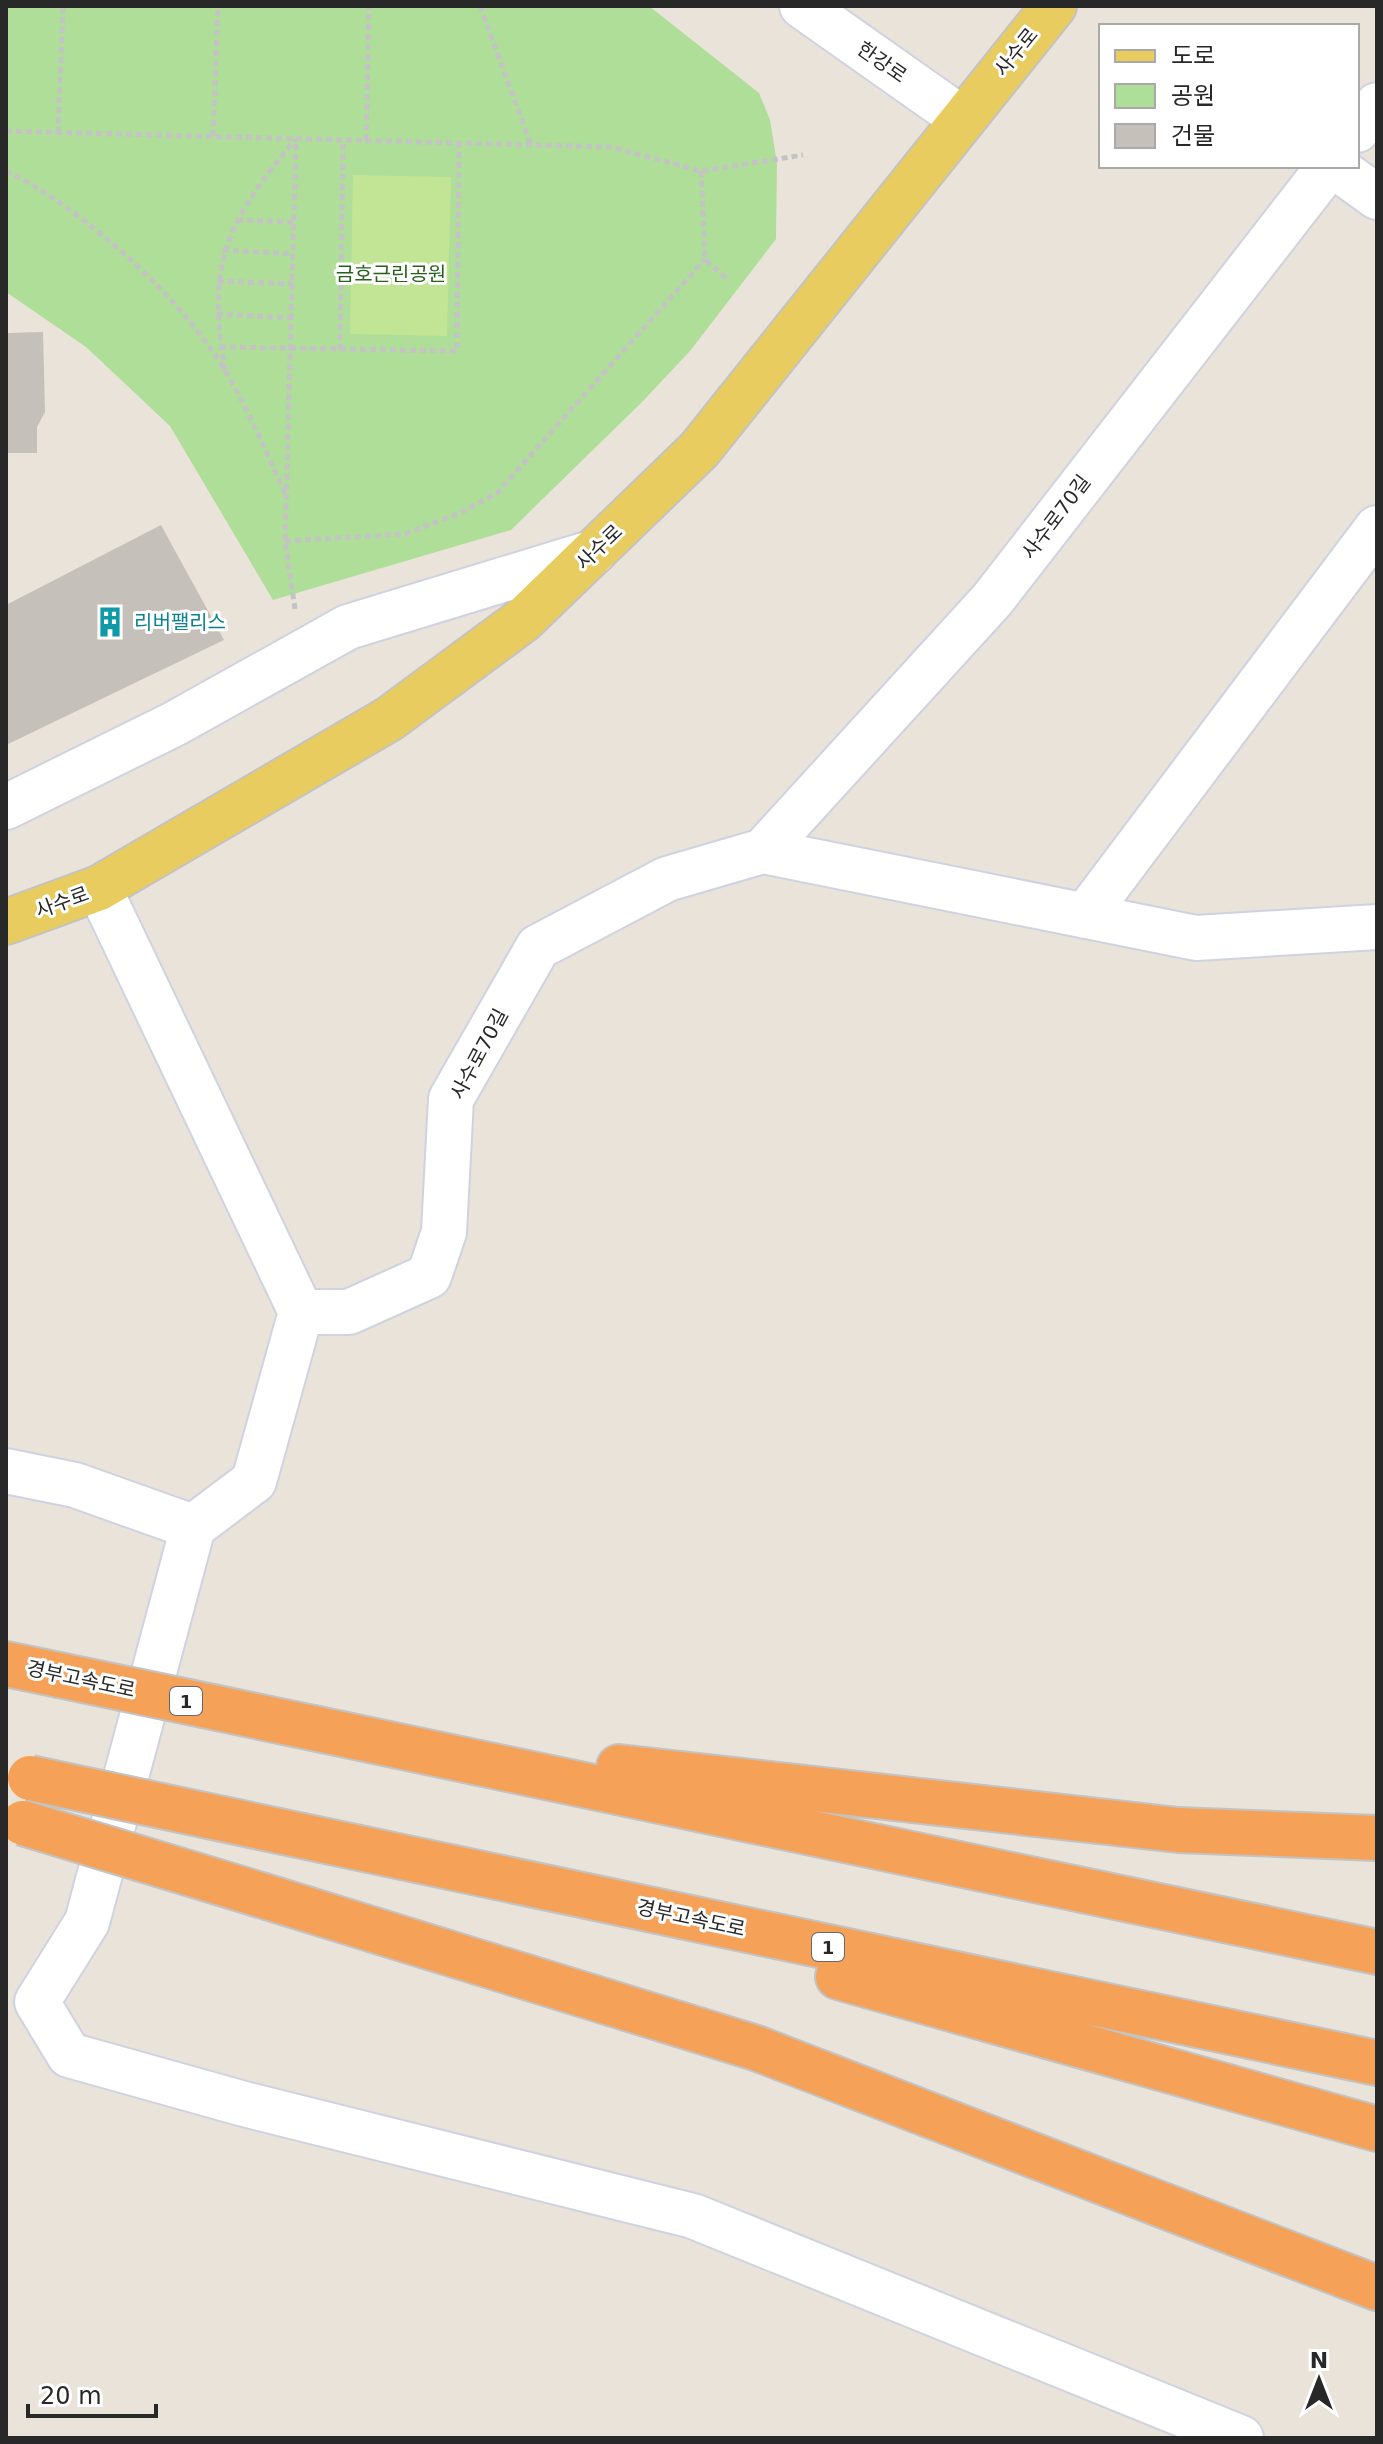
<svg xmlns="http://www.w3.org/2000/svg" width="1383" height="2444" font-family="'DejaVu Sans','Noto Sans KR',sans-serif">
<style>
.green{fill:#aede98}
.pitch{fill:#c1e594}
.building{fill:#c5c0b9}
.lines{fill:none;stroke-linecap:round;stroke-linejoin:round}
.minor-casing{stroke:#cfd2e0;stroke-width:48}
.major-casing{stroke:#c3c3c3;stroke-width:48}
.highway-casing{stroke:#c3c3c3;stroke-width:48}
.path{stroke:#c3c3c3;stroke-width:5;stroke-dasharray:6 4;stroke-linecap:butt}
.minor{stroke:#fff;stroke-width:44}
.major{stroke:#e9cc5f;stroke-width:44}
.highway{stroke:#f6a158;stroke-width:44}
.highway-bridge-casing{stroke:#c3c3c3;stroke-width:48;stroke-linecap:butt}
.highway-bridge{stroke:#f6a158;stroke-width:44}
.labels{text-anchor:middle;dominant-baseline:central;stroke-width:6;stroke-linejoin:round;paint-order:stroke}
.shield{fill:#fff;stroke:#686868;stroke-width:2}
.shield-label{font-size:18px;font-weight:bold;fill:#282828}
.street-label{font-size:20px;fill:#282828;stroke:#fff}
.park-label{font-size:20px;fill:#29601c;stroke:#fff}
.culture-label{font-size:20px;fill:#0d838f;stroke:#fff;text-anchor:start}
</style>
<rect width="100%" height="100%" fill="#eae3da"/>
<path class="green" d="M6 6H649L759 93 770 120 777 163 776 239 690 351 643 401 511 530 273 600 170 426 86 347 6 292Z"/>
<path class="pitch" d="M353 175 451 177 447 336 350 334Z"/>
<path class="building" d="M43 332 45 412 37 427V453H6V333Z
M161 525 224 640 6 745V605Z"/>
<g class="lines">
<g class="minor-casing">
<path id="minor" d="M802 6 961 118
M1357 130 1377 105
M1329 166 992 600 763 851 1196 938 1377 927
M1334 166 1377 197
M6 807 174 724 348 627 594 552
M99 888 301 1312 254 1481 193 1527
M1085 916 1377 528
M301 1312H349L429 1276 444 1232 451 1099 538 947 667 879 763 851
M6 1471 75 1485 193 1527 87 1922 37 2002 69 2055 244 2104 693 2216 1241 2438"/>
</g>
<g class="major-casing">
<path id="major" d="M6 922 99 888 389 719 523 620 699 450 1054 6"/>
</g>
<g class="highway-casing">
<path id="highway" d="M6 1664 59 1675
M313 1728 1377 1952
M619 1767 1178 1830 1377 1838
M279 1831 1377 2063
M264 1896 756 2048 1377 2288
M838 1977 1377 2129"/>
</g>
<path class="path" d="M480 6 531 145
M6 131 611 147 701 171 803 155
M58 133 63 6
M213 136 218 6
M366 140 369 6
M6 171C74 203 161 281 205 341 239 386 261 442 285 493
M701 171 705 259 729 281
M237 220 293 222
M223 250 293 254
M218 281 292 284
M217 314 291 318
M220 347 457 351 459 143
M340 350 343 140
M225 370C206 263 227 221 295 140
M285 541 405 534 460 513 497 493 705 259
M295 609 285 541 296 139"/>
<use href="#minor" class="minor"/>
<use href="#major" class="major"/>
<use href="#highway" class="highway"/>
<g class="highway-bridge-casing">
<path id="highway-bridge" d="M59 1675 313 1728
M30 1778 279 1831
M23 1823 264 1896"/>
</g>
<use href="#highway-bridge" class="highway-bridge"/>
</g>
<defs>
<g id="building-bare" transform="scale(2.4)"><path d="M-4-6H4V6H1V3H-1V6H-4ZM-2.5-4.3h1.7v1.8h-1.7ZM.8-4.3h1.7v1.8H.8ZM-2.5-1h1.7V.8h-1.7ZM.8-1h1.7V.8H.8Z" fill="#0f9aa8" stroke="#fff" stroke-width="2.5" paint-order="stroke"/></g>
</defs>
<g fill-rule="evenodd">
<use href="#building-bare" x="110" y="622"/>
</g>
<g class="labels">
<g class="shield">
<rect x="170" y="1687" width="32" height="28" rx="6"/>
<rect x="812" y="1933" width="32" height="28" rx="6"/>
</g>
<g class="shield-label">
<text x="186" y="1701">1</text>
<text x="828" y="1947">1</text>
</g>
<g class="street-label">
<text transform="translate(1016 52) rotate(-51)">사수로</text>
<text transform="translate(882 62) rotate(35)">한강로</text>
<text transform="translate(1056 517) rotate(-53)">사수로70길</text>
<text transform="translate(599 547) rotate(-44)">사수로</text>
<text transform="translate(62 902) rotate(-20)">사수로</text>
<text transform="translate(479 1054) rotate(-62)">사수로70길</text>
<text transform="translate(81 1679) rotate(12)">경부고속도로</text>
<text transform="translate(691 1918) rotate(12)">경부고속도로</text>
</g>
<g class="park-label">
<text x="391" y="274">금호근린공원</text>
</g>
<g class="culture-label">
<text x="134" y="622">리버팰리스</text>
</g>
</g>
<rect width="1383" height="2444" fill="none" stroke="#282828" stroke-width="16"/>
<rect x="1099" y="24" width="260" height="144" fill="#ffffff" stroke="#a9a9a9" stroke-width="2"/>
<rect x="1115" y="50" width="40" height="12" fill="#e9cc5f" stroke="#a9a9a9" stroke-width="2"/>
<text x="1171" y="64" font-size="24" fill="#282828">도로</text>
<rect x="1115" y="84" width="40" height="24" fill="#aede98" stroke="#a9a9a9" stroke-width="2"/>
<text x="1171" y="104" font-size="24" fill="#282828">공원</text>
<rect x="1115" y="124" width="40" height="24" fill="#c5c0b9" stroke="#a9a9a9" stroke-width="2"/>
<text x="1171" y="144" font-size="24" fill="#282828">건물</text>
<g transform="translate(1319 2380)" stroke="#ffffff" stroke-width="6" paint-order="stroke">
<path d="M0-6L14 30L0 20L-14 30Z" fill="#282828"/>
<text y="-12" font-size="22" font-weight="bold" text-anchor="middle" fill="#282828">N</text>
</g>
<path d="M28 2404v12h128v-12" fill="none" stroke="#282828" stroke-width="4"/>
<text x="40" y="2404" font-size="24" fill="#282828" stroke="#ffffff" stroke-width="6" paint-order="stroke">20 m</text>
</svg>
